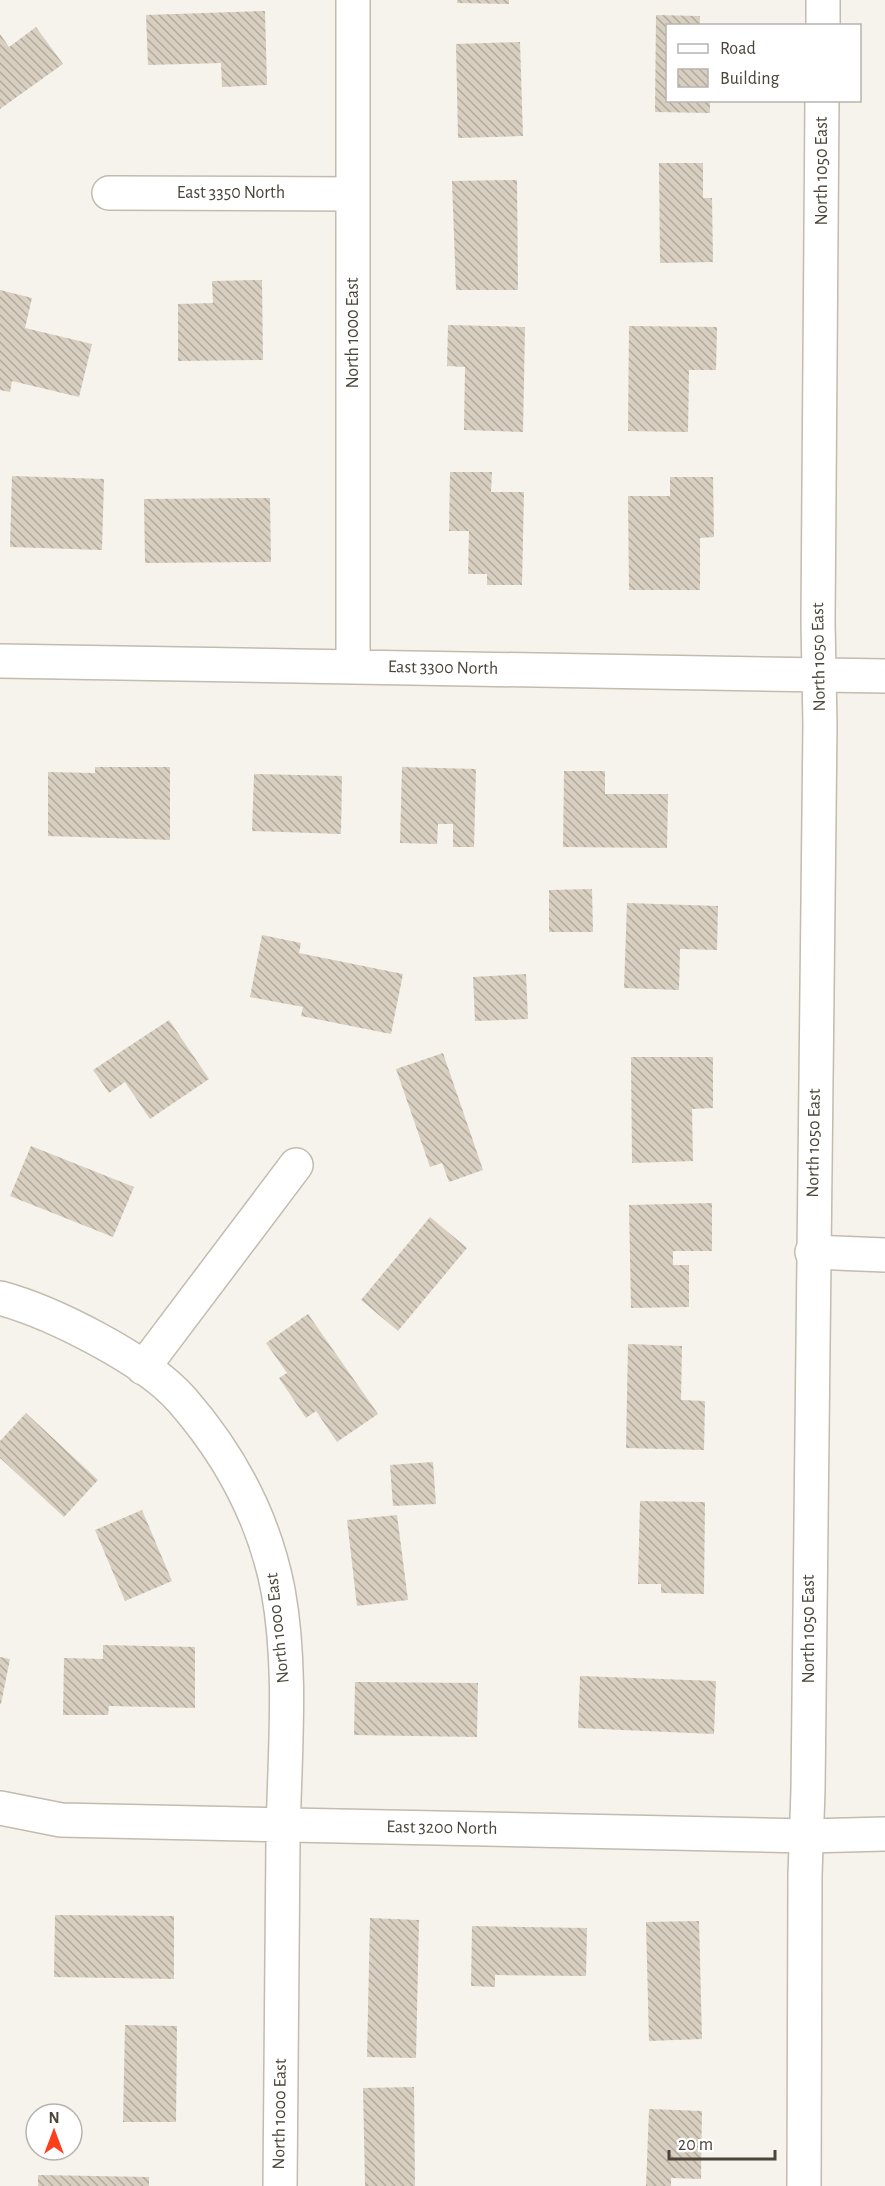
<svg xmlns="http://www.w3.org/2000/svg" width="885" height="2186" font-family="'Alegreya Sans',sans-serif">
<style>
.building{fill:url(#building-back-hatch)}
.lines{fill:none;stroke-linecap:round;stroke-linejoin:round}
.minor-casing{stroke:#c2bbae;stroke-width:36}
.tertiary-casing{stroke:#c2bbae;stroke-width:36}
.minor{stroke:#fff;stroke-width:33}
.tertiary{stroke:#fff;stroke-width:33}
.labels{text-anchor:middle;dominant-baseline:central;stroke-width:4.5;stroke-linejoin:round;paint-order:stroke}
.street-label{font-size:18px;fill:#4b4439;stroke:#fff}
</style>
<defs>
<pattern id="building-back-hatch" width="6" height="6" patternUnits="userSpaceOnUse" patternTransform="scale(1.5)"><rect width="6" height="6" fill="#d8cfc1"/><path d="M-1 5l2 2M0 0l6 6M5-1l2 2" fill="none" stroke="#b1aa9e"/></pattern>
</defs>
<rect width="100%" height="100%" fill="#f6f3ec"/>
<path class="building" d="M457 0H509V4L457 3Z
M265 11 267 85 222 87 221 63 148 65 146 15Z
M656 15 700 16V26H668V100H710V113L655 112Z
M36 27 63 64 0 109V34L9 47Z
M520 42 523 136 458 138 456 44Z
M659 163H703V198H712L713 262 660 263Z
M517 180 518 290H456L452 181Z
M262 280 263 360 178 361V304L213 303 212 281Z
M0 290 32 298 25 328 92 344 79 397 12 381 10 392 0 390Z
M448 325 525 327 523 432 464 430 465 367 447 366Z
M629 326 717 327 716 370H689L688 432 628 431Z
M450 472H492L491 492H524L522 585H487V574H468L469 531H449Z
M12 476 104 479 102 550 10 547Z
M670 477H713L714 537 700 538V590H629L628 496H670Z
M270 498 271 562 145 563 144 499Z
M95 767H170V840L48 836V772L95 773Z
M402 767 476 769 474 847H453V824H438L437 844 400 843Z
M564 771H605V794H668L667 848 563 847Z
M254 774 342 776 341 834 252 831Z
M592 889 593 932H549V890Z
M627 903 718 906 717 950 680 949 679 990 624 988Z
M262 935 301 943 299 953 403 974 391 1034 301 1016 303 1007 250 997Z
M526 974 528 1019 475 1021 473 977Z
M169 1020 209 1079 150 1119 125 1082 109 1093 93 1070Z
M443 1053 483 1170 449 1182 442 1163 430 1167 396 1069Z
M631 1057H713V1108L692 1109 693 1161 632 1163Z
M31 1146 134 1187 113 1237 10 1196Z
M712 1203V1251H673V1265H689V1307L631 1308 629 1205Z
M430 1217 467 1248 398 1331 361 1300Z
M308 1314 378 1414 337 1442 316 1411 306 1418 279 1378 287 1373 266 1343Z
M628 1344 682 1346 681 1400 705 1401 704 1450 626 1448Z
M26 1413 98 1480 64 1517 0 1458V1441Z
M433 1462 436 1504 393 1506 390 1465Z
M640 1501 705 1502 704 1594 661 1593V1584H638Z
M142 1510 172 1581 125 1601 95 1530Z
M397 1515 408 1600 357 1606 347 1520Z
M103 1645 195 1647V1708L109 1706 108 1715H63L64 1658 103 1659Z
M0 1657 10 1659 1 1704H0Z
M580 1676 716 1681 714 1734 578 1728Z
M355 1682 478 1683 477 1737 354 1735Z
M55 1915 174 1916V1979L54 1977Z
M370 1918 419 1920 416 2058 367 2057Z
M699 1921 702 2039 649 2041 646 1922Z
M472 1926 587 1928 586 1976 495 1975V1987L471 1986Z
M125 2025 177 2026 176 2122H123Z
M414 2087 415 2186H365L363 2088Z
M649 2109 702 2111 701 2179 671 2178V2186H646Z
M38 2175 149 2177V2186H38Z"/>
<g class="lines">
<g class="minor-casing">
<path id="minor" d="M109 193 353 194
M0 661 885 676
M353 667V0
M812 1252 885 1255
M0 1298C52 1312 146 1359 182 1400 230 1455 264 1518 278 1590 293 1672 284 1759 283 1842 282 1957 281 2071 280 2186
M143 1368 296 1165
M0 1808 61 1820 808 1836 885 1834"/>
</g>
<g class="tertiary-casing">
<path id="tertiary" d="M823 26V0
M804 2186 805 1875 808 1790 820 725 818 622 822 100"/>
</g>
<use href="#minor" class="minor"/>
<use href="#tertiary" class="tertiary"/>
</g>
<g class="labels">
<g class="street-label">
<text transform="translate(822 171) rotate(-90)">North 1050 East</text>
<text x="231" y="193">East 3350 North</text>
<text transform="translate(353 333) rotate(-90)">North 1000 East</text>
<text transform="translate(819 657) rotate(-91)">North 1050 East</text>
<text transform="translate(443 668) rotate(1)">East 3300 North</text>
<text transform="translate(814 1143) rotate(-89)">North 1050 East</text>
<text transform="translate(278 1628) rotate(-96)">North 1000 East</text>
<text transform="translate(809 1629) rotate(-90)">North 1050 East</text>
<text transform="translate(442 1828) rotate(1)">East 3200 North</text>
<text transform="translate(280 2114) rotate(-89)">North 1000 East</text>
</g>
</g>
<rect x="666" y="24" width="195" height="78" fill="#ffffff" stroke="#b7b4b0" stroke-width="1.5"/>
<rect x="678" y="44" width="30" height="9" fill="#ffffff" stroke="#b7b4b0" stroke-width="1.5"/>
<text x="720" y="54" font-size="18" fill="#4b4439">Road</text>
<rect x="678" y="69" width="30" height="18" fill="url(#building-back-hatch)" stroke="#b7b4b0" stroke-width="1.5"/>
<text x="720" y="84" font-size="18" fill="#4b4439">Building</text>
<g transform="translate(54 2132)"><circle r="28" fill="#ffffff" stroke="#b7b4b0" stroke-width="1.5"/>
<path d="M0-4.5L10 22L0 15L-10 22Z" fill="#fc3f1d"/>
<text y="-9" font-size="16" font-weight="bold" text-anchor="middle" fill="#4b4439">N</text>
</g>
<path d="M669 2150v9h106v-9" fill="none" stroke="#4b4439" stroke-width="3"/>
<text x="678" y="2150" font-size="18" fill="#4b4439" stroke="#ffffff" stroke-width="4.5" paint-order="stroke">20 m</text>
</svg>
